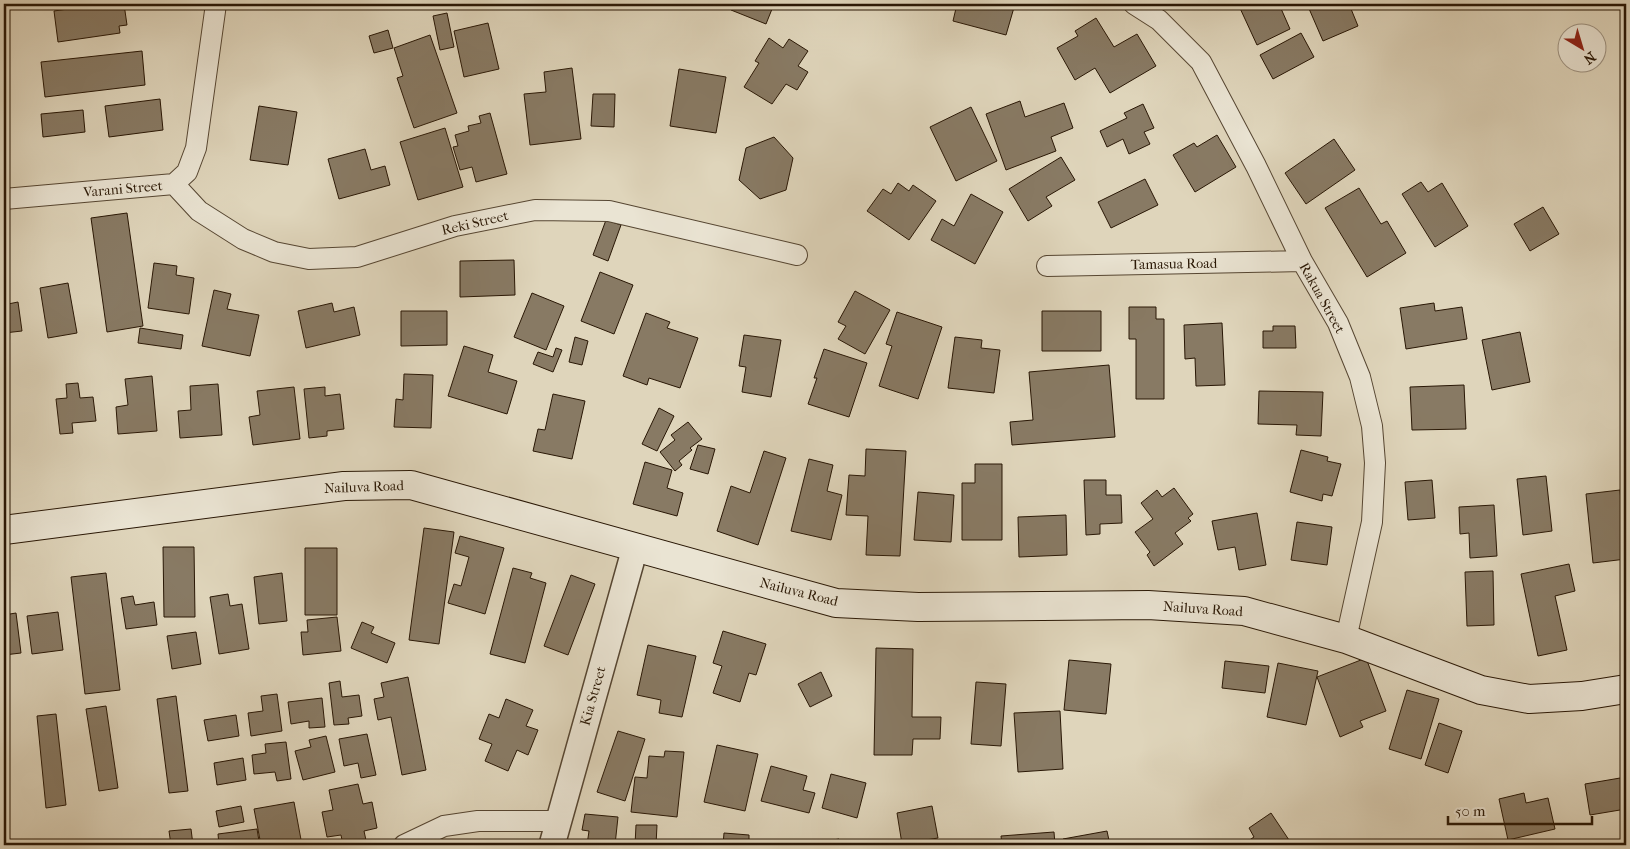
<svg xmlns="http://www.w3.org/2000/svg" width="1630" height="849" font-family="'IM FELL French Canon',serif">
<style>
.building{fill:#887a64;stroke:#291705}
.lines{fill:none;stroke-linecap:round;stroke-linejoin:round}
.minor-casing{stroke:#564632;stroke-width:22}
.tertiary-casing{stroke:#564632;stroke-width:28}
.secondary-casing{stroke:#291705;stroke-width:30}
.minor{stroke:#eae4d3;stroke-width:20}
.tertiary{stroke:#eae4d3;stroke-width:25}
.secondary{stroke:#eae4d3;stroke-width:28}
.labels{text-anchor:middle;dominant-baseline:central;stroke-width:5;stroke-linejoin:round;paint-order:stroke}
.street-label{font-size:14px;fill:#291705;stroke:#eae4d3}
</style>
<rect width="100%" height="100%" fill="#dfd5bb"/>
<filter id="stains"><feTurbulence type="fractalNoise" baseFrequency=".004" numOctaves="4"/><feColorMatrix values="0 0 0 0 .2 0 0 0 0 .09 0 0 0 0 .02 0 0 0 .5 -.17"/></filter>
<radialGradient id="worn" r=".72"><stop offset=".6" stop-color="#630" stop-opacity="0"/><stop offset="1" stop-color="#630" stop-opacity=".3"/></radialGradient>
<path class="building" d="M102 4H124L127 25 119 26 120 33 58 42 54 11Z
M734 4H774L766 24 731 10Z
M957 4H1015L1006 35 953 21Z
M1244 4H1279L1290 29 1257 45 1239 6Z
M1307 4H1349L1358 26 1323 41Z
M447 13 454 47 440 50 433 16Z
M1096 18 1114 47 1137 34 1156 66 1110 93 1095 68 1075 80 1057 48 1078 36 1075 31Z
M488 23 499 69 464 77 454 31Z
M388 30 393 48 374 53 369 36Z
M1301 33 1314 57 1273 79 1260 55Z
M430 35 457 113 414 128 397 78 403 76 394 48Z
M769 38 783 48 789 39 808 51 798 66 808 72 797 90 786 84 772 104 744 87 759 63 755 61Z
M142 51 145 85 45 97 41 62Z
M572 68 581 139 530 145 524 94 546 92 544 72Z
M679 69 726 77 716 133 670 126Z
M593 94H615L614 127 591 126Z
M160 99 163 130 109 137 105 106Z
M1020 101 1025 117 1064 103 1073 128 1051 137 1056 151 1006 170 986 114Z
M1143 104 1154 128 1144 132 1150 144 1129 154 1123 139 1107 147 1100 131 1127 118 1124 113Z
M259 106 297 112 288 165 250 160Z
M971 107 997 161 956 181 930 127Z
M83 110 85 132 43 137 41 114Z
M490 113 507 174 476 182 472 167 460 170 453 147 458 146 455 135 469 131 468 126 481 123 479 116Z
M445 128 463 187 418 200 400 142Z
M1217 135 1236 167 1195 192 1173 155 1194 143 1197 147Z
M774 137 793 158 786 190 760 199 739 180 746 148Z
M1334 139 1355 170 1306 204 1285 173Z
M365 149 371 170 385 166 390 185 339 199 328 159Z
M1061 157 1075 180 1046 197 1052 206 1028 221 1009 189Z
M1145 179 1158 205 1111 228 1098 202Z
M1421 182 1428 192 1442 183 1468 226 1435 247 1402 194Z
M898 183 909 191 913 185 936 201 909 240 867 211 883 189 891 194Z
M1359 188 1381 224 1387 221 1406 253 1367 277 1325 208Z
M971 194 1003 212 975 264 931 240 942 219 954 226Z
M1543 207 1559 234 1530 251 1514 224Z
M127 213 143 326 107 332 91 218Z
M606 220 621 225 608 261 593 255Z
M514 260 515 295 460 297V261Z
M154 263 177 266 176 275 194 278 189 314 148 308Z
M600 272 633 285 614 334 581 321Z
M68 283 77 333 48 338 40 288Z
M214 290 231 294 227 309 259 315 250 356 202 346Z
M855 291 890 310 865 354 838 339 846 326 838 322Z
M532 293 564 306 546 350 514 337Z
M7 298 8 304 18 302 22 331 4 333V299Z
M332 303 334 312 354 307 360 335 306 348 298 311Z
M1434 303 1435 311 1462 307 1467 339 1406 349 1400 308Z
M1129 307H1156V319H1164V399H1136V339H1129Z
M401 311H447V345L401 346Z
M1042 311H1101V351H1042Z
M897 312 942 327 918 399 879 386 892 346 886 344Z
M646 313 670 322 667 328 698 338 680 388 649 378 647 385 623 376Z
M1222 323 1225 385 1196 386 1195 358 1185 359 1184 325Z
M1273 326H1295L1296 348H1263V331H1273Z
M140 328 183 335 181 349 138 343Z
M1520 332 1530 382 1492 390 1482 340Z
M744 335 781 340 771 397 742 392 746 367 739 366Z
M575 337 588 341 582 365 569 362Z
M955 337 982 340 981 348 1000 350 994 393 948 388Z
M464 346 493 355 488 372 517 381 507 414 448 396Z
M556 348 562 350 553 372 533 364 538 352 553 357Z
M824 349 867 363 849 417 808 404 817 378H814Z
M1109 365 1115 437 1012 445 1010 422 1033 420 1029 372Z
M404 374 433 375 431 428 394 427 396 399 403 400Z
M152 376 157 431 118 434 116 407 128 405 125 379Z
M78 383 80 398 93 397 96 421 72 423 73 433 60 434 56 399 67 398 66 384Z
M218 384 222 435 180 438 178 411 191 410 190 386Z
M1464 385 1466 429 1412 430 1410 387Z
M294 387 300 439 253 445 249 417 260 415 257 391Z
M325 387V396L340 394 344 429 327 431V436L309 438 304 389Z
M1259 391 1323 392 1321 436 1296 435 1297 425 1258 424Z
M553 394 585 401 572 459 533 451 538 429 545 430Z
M659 408 674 416 657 451 642 444Z
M688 422 702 439 690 448 692 450 679 461 682 465 675 471 660 452 675 440 671 435Z
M698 445 715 449 708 474 690 469Z
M866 449 906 451 900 556 866 555 868 516 846 515 849 475 865 476Z
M1301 450 1328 457 1327 461 1341 464 1332 496 1323 494 1322 501 1290 492Z
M764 451 786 458 758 545 717 531 731 486 750 493Z
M809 459 833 465 827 491 842 495 831 540 791 531Z
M645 462 672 470 667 488 683 493 677 516 633 504Z
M975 464H1002V540H962V483H975Z
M1546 476 1552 531 1523 535 1517 479Z
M1084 480H1106V495H1121L1122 523 1100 524V534L1086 535Z
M1432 480 1435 518 1408 520 1405 482Z
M1174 488 1193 514 1188 518 1191 521 1175 533 1183 544 1154 566 1147 555 1150 552 1135 532 1153 519 1141 503 1157 490 1162 497Z
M1620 490 1626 559 1593 563 1586 494Z
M918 492 954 495 951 542 914 540Z
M1494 505 1497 556 1470 558 1469 533 1460 534 1459 507Z
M1257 513 1266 565 1239 570 1235 547 1218 550 1212 521Z
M1066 515 1067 555 1019 557 1018 517Z
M1297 522 1332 527 1327 565 1291 560Z
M424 528 454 532 439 644 409 640Z
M460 536 504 548 485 614 448 603 454 584 461 586 469 557 455 553Z
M163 547H194L195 617H164Z
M305 548H337V615H305Z
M1569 564 1575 591 1555 596 1567 650 1538 656 1521 574Z
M513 568 532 573 530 578 546 583 525 663 490 654Z
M1493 571 1494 625 1467 626 1465 572Z
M106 573 120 690 85 694 71 577Z
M282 573 287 621 259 624 254 577Z
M571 575 595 584 568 655 544 646Z
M228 594 230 606 242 604 249 649 219 654 210 597Z
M133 596 135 605 154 602 157 625 126 629 121 598Z
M58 612 63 650 32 654 27 616Z
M16 613 21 653 4 655V615Z
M337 617 341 651 303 655 301 632H308L307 620Z
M362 622 374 627 371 633 395 643 387 663 351 648Z
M723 631 766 644 756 675 749 673 740 702 713 693 722 666 713 663Z
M196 632 201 664 172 669 167 636Z
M648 645 696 656 682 717 659 713 661 700 637 695Z
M876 648 913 649 912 717H941L940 739H913L912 755H874Z
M1366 658 1386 711 1360 721 1363 727 1340 737 1317 677Z
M1069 660 1111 664 1106 714 1064 710Z
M1225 661 1269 666 1265 693 1222 688Z
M1278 663 1318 671 1306 725 1267 717Z
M821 672 832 696 810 707 798 684Z
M408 677 426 770 402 775 391 717 378 720 374 699 384 697 381 683Z
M340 681 342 697 359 695 362 716 348 718 349 724 334 725 329 683Z
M976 682 1006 684 1001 746 971 744Z
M1407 690 1439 699 1421 759 1389 749Z
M277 694 282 731 251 736 248 713 263 711 261 696Z
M176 696 188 791 169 793 157 699Z
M322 698 325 727 309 728V721L291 724 288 702Z
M506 699 533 710 526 726 538 730 528 755 517 750 508 771 485 761 492 744 479 739 489 714 499 718Z
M106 706 118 788 99 791 86 709Z
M1060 711 1063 769 1018 772 1014 713Z
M56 714 66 805 46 808 37 716Z
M236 715 239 736 208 741 204 720Z
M1439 723 1462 731 1448 773 1425 765Z
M618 731 645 739 625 801 597 792Z
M367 734 376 775 361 778 358 763 344 766 339 739Z
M326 736 335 772 303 780 295 751 311 747 309 740Z
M286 742 291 779 277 781 275 772 254 774 252 755 266 753 265 744Z
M717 745 758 754 745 811 704 802Z
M665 751 684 752 677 817 631 812 635 777 647 778 649 756 664 757Z
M243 758 246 780 217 785 214 763Z
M771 766 807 776 803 790 815 793 809 813 761 801Z
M831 774 866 783 857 818 822 808Z
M1626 777V809L1590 815 1585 784Z
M358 784 363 804 372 802 377 828 364 831 367 845H343L341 835 327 837 322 812 333 810 329 790Z
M1524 793 1526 803 1548 798 1555 829 1508 840 1499 799Z
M294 802 302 845H261L254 809Z
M241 806 244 822 219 827 216 811Z
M932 806 938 838 902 844 897 813Z
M1271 813 1291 843 1288 845H1242L1254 837 1249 828Z
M585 814 618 817 615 845H587L589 831 582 830Z
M636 825H657L656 845H635Z
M191 829 193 845H171L169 831Z
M257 829 259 841 219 845 218 834Z
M1107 831 1110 845H1064L1063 839Z
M1054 832 1055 845H1002L1001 836Z
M724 833 749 835V845H723Z
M839 839 840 845H802Z"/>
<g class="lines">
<g class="minor-casing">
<path id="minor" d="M1134 4 1159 20 1201 62 1256 166 1302 261 1338 323 1360 377 1372 426 1375 463 1372 522 1346 639
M174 184 199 211 243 239 274 252 309 259 357 257 455 226 535 210 609 211 797 255
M4 199 174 184 187 172 196 148 216 4
M1047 266 1302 261
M404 845 444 826 478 821H559"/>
</g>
<g class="tertiary-casing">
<path id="tertiary" d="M552 845 635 548"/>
</g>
<g class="secondary-casing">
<path id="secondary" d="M4 530 344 486 411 485 836 603 918 607 1148 605 1244 611 1346 639 1481 690 1529 699 1582 696 1626 689"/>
</g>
<use href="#minor" class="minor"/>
<use href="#tertiary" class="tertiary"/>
<use href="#secondary" class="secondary"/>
</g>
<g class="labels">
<g class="street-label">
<text transform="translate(123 189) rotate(-5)">Varani Street</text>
<text transform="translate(475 223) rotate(-13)">Reki Street</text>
<text transform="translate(1174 264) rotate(-1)">Tamasua Road</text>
<text transform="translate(1322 298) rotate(61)">Rakua Street</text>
<text transform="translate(364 487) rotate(-2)">Nailuva Road</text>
<text transform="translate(799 592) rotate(14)">Nailuva Road</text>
<text transform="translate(1203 609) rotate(4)">Nailuva Road</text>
<text transform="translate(593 696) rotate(-74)">Kia Street</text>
</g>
</g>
<rect width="1630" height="849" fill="none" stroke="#dfd5bb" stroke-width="20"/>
<rect x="5" y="5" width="1620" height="839" fill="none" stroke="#291705" stroke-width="2.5"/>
<rect x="10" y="10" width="1610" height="829" fill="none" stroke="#291705"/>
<g transform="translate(1582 48) rotate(142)"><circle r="24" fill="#eae4d3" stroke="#9d9281"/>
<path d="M0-4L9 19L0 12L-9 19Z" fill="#8f2418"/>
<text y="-8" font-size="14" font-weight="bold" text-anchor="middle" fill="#291705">N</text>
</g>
<path d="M1448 816v8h144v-8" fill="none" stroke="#291705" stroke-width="2.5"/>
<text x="1455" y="816" font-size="15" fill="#291705" stroke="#eae4d3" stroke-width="4" paint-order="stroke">50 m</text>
<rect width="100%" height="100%" filter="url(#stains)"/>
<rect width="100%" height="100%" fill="url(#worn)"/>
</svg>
